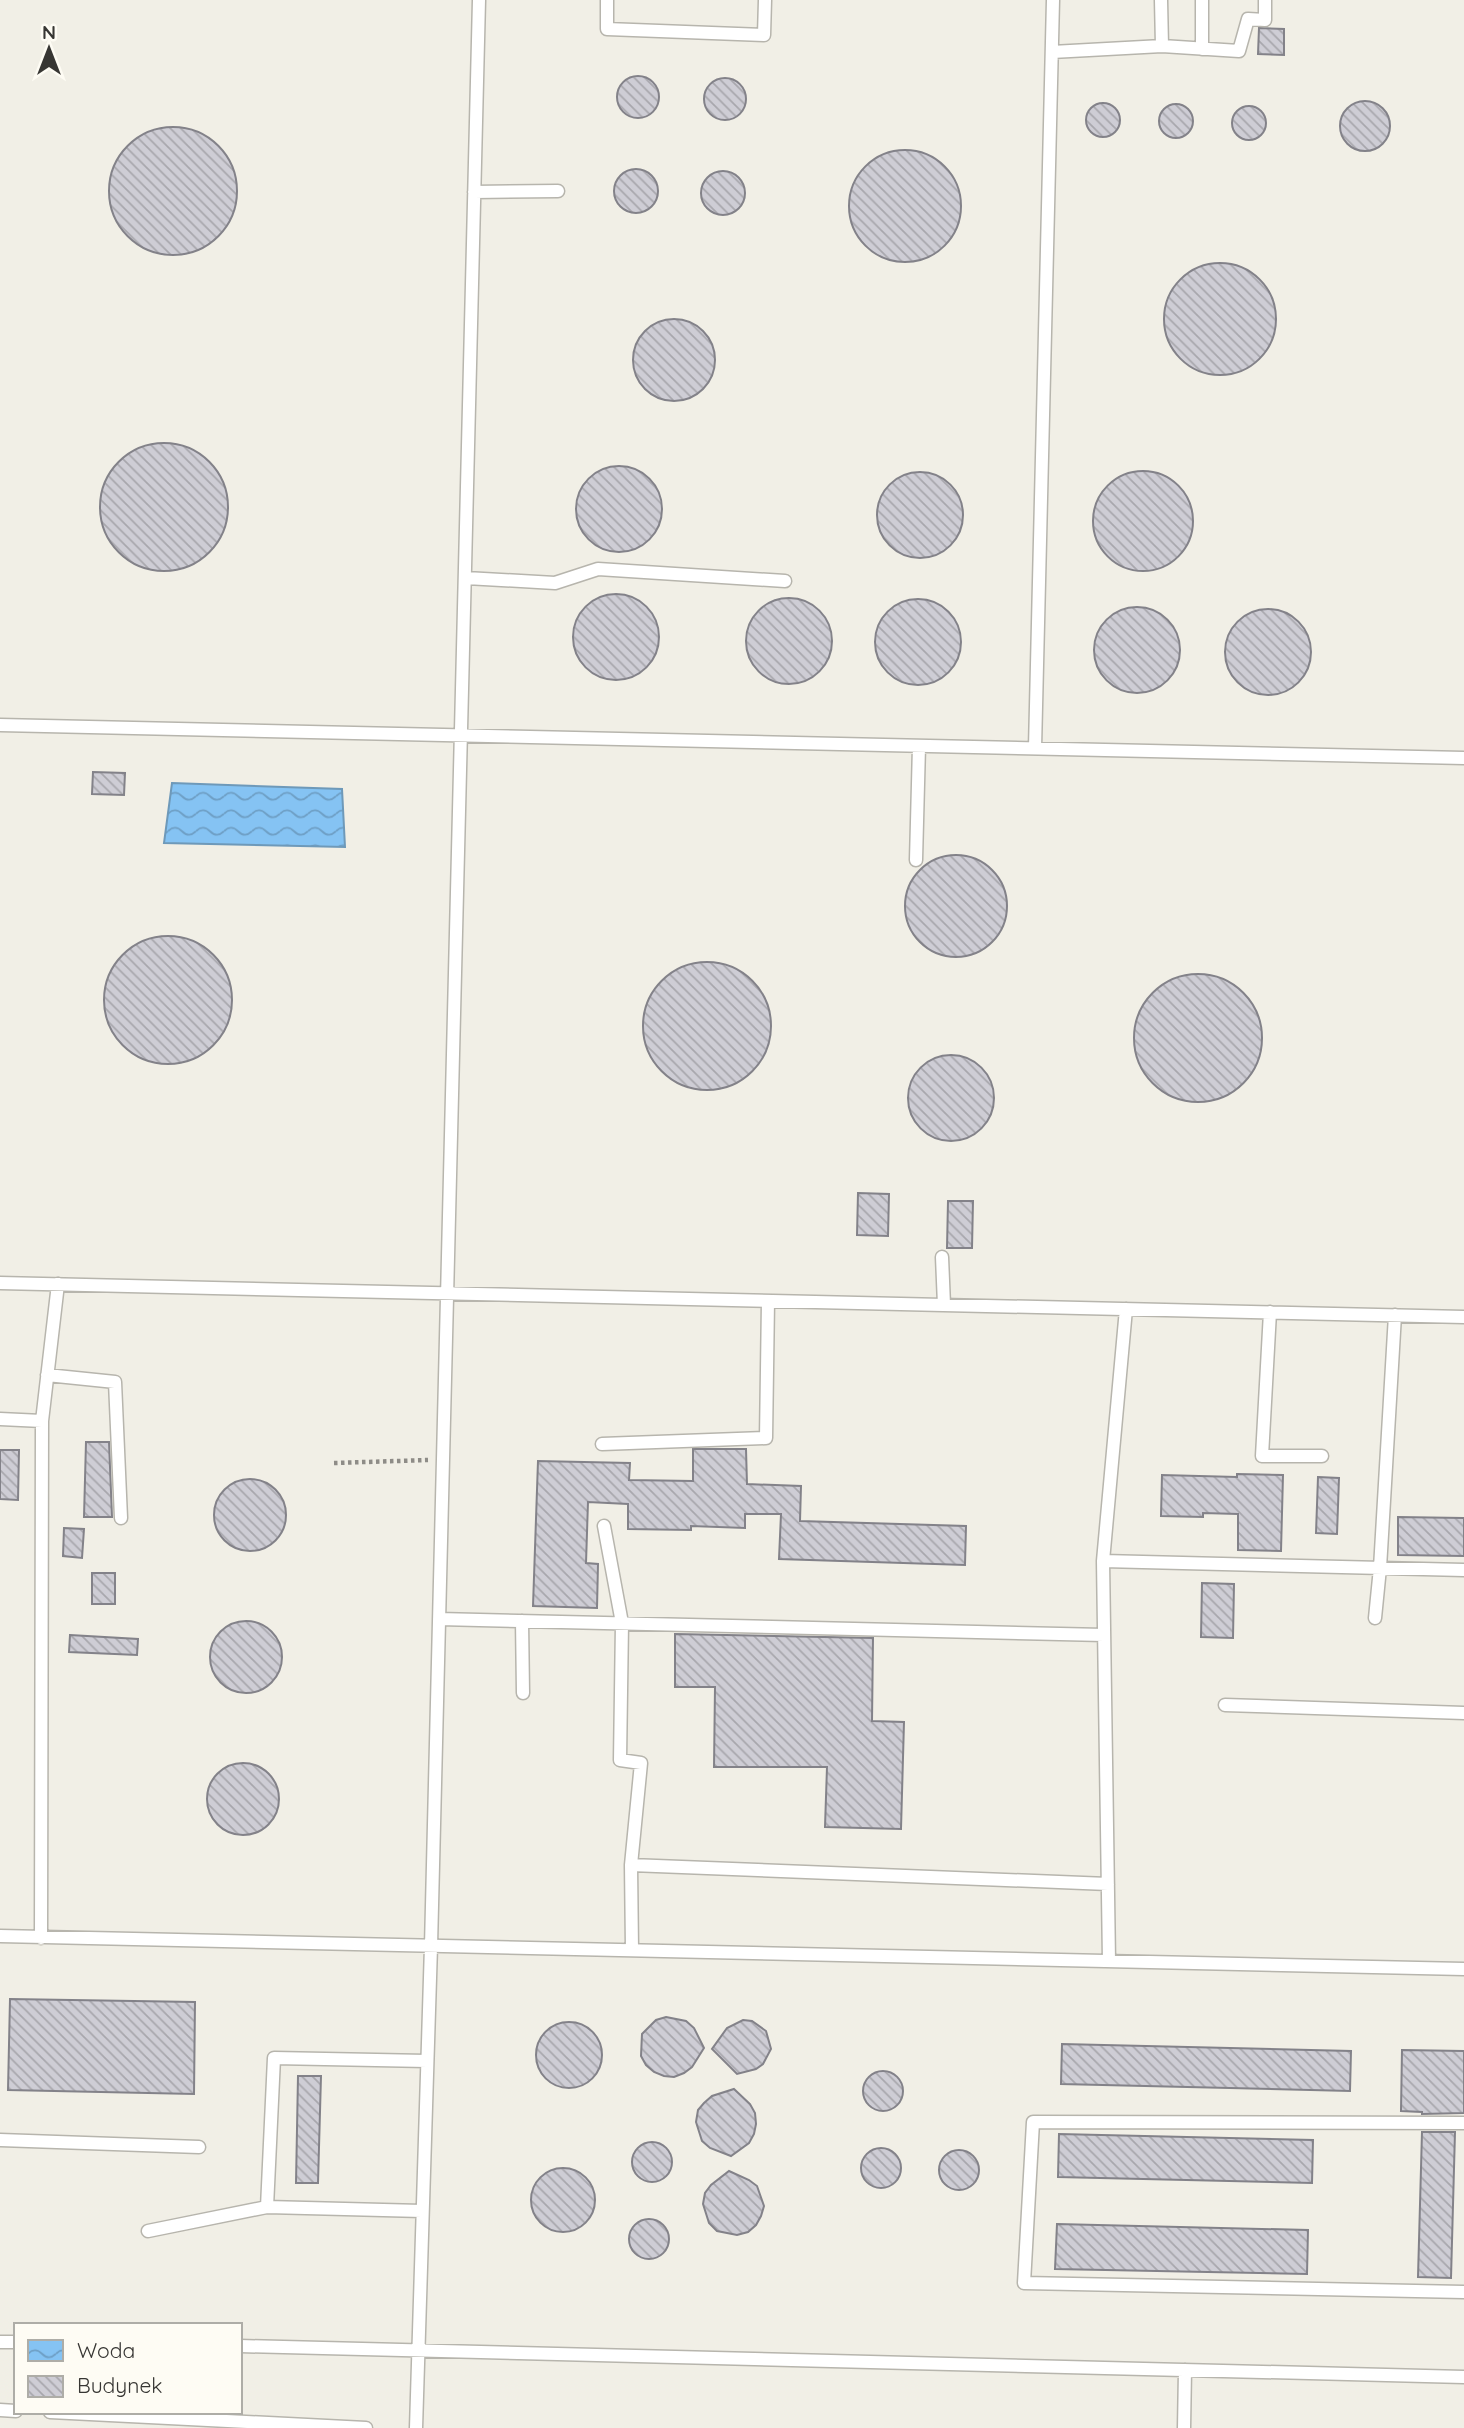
<svg xmlns="http://www.w3.org/2000/svg" width="1464" height="2428" font-family="Quicksand,sans-serif">
<style>
.water{fill:url(#water-waves);stroke:#6e99b9;stroke-width:2}
.building{fill:url(#building-back-hatch);stroke:#838289;stroke-width:2}
.lines{fill:none;stroke-linecap:round;stroke-linejoin:round}
.lane-casing{stroke:#b7b5ad;stroke-width:15}
.path{stroke:#8e8c87;stroke-width:4.5;stroke-dasharray:3.5 3.5;stroke-linecap:butt}
.lane{stroke:#fff;stroke-width:12}
</style>
<defs>
<pattern id="water-waves" width="16" height="10" patternUnits="userSpaceOnUse" patternTransform="scale(1.75)"><rect width="16" height="10" fill="#85c3f3"/><path d="M0 5q4-4 8 0t8 0" fill="none" stroke="#6e9fc5"/></pattern>
<pattern id="building-back-hatch" width="6" height="6" patternUnits="userSpaceOnUse" patternTransform="scale(1.75)"><rect width="6" height="6" fill="#cecdd5"/><path d="M-1 5l2 2M0 0l6 6M5-1l2 2" fill="none" stroke="#a8a7ad"/></pattern>
</defs>
<rect width="100%" height="100%" fill="#f1efe6"/>
<path class="water" d="M172 783 342 789 345 847 164 843Z"/>
<path class="building" d="M1259 28 1284 29V55L1258 54Z
M617 97a21 21 0 1 1 42 0a21 21 0 1 1-42 0Z
M704 99a21 21 0 1 1 42 0a21 21 0 1 1-42 0Z
M1340 126a25 25 0 1 1 50 0a25 25 0 1 1-50 0Z
M1086 120a17 17 0 1 1 34 0a17 17 0 1 1-34 0Z
M1159 121a17 17 0 1 1 34 0a17 17 0 1 1-34 0Z
M1232 123a17 17 0 1 1 34 0a17 17 0 1 1-34 0Z
M109 191a64 64 0 1 1 128 0a64 64 0 1 1-128 0Z
M849 206a56 56 0 1 1 112 0a56 56 0 1 1-112 0Z
M614 191a22 22 0 1 1 44 0a22 22 0 1 1-44 0Z
M701 193a22 22 0 1 1 44 0a22 22 0 1 1-44 0Z
M1164 319a56 56 0 1 1 112 0a56 56 0 1 1-112 0Z
M633 360a41 41 0 1 1 82 0a41 41 0 1 1-82 0Z
M100 507a64 64 0 1 1 128 0a64 64 0 1 1-128 0Z
M576 509a43 43 0 1 1 86 0a43 43 0 1 1-86 0Z
M1093 521a50 50 0 1 1 100 0a50 50 0 1 1-100 0Z
M877 515a43 43 0 1 1 86 0a43 43 0 1 1-86 0Z
M573 637a43 43 0 1 1 86 0a43 43 0 1 1-86 0Z
M746 641a43 43 0 1 1 86 0a43 43 0 1 1-86 0Z
M875 642a43 43 0 1 1 86 0a43 43 0 1 1-86 0Z
M1094 650a43 43 0 1 1 86 0a43 43 0 1 1-86 0Z
M1225 652a43 43 0 1 1 86 0a43 43 0 1 1-86 0Z
M93 772 125 773 124 795 92 794Z
M905 906a51 51 0 1 1 102 0a51 51 0 1 1-102 0Z
M104 1000a64 64 0 1 1 128 0a64 64 0 1 1-128 0Z
M643 1026a64 64 0 1 1 128 0a64 64 0 1 1-128 0Z
M1134 1038a64 64 0 1 1 128 0a64 64 0 1 1-128 0Z
M908 1098a43 43 0 1 1 86 0a43 43 0 1 1-86 0Z
M858 1193 889 1194 888 1236 857 1235Z
M948 1201H973L972 1248H947Z
M86 1442H109L112 1517H84Z
M693 1449H746L747 1484 801 1486 800 1521 966 1526 965 1565 779 1559 781 1514H745V1528L691 1526V1530L628 1529V1504L588 1502 586 1563 598 1564 597 1608 533 1606 538 1461 630 1463 629 1480 693 1481Z
M0 1450H19L18 1500 0 1499Z
M1237 1474 1283 1475 1281 1551 1238 1550V1514L1203 1513V1517L1161 1516 1162 1475 1237 1477Z
M1318 1477 1339 1478 1337 1534 1316 1533Z
M214 1515a36 36 0 1 1 72 0a36 36 0 1 1-72 0Z
M1398 1517 1464 1518V1556L1398 1555Z
M64 1528 84 1529 82 1558 63 1556Z
M92 1573H115V1604H92Z
M1202 1583 1234 1584 1233 1638 1201 1637Z
M210 1657a36 36 0 1 1 72 0a36 36 0 1 1-72 0Z
M675 1634 873 1638 872 1721 904 1722 901 1829 825 1827 827 1767H714L715 1687H675Z
M70 1635 138 1639 137 1655 69 1652Z
M207 1799a36 36 0 1 1 72 0a36 36 0 1 1-72 0Z
M10 1999 195 2002 194 2094 8 2090Z
M666 2017 686 2021 694 2028 704 2048 692 2067 684 2073 674 2077 664 2076 654 2072 646 2065 641 2056 642 2034 656 2020Z
M743 2020 752 2021 766 2031 771 2049 763 2064 756 2069 737 2074 712 2049 727 2028Z
M536 2055a33 33 0 1 1 66 0a33 33 0 1 1-66 0Z
M1062 2044 1351 2051 1350 2091 1061 2084Z
M1402 2050 1464 2051V2113L1422 2114V2112L1401 2111Z
M863 2091a20 20 0 1 1 40 0a20 20 0 1 1-40 0Z
M298 2076H321L318 2183H296Z
M734 2089 750 2104 755 2113 756 2124 754 2134 749 2143 731 2156 710 2148 702 2141 696 2122 698 2110 704 2103 712 2096Z
M1422 2132H1455L1451 2278 1418 2277Z
M1059 2134 1313 2140 1312 2183 1058 2177Z
M632 2162a20 20 0 1 1 40 0a20 20 0 1 1-40 0Z
M861 2168a20 20 0 1 1 40 0a20 20 0 1 1-40 0Z
M939 2170a20 20 0 1 1 40 0a20 20 0 1 1-40 0Z
M531 2200a32 32 0 1 1 64 0a32 32 0 1 1-64 0Z
M729 2171 749 2180 757 2186 764 2206 761 2216 756 2225 748 2232 737 2235 717 2231 709 2223 703 2204 705 2193 711 2185Z
M629 2239a20 20 0 1 1 40 0a20 20 0 1 1-40 0Z
M1057 2224 1308 2230 1307 2274 1055 2269Z"/>
<g class="lines">
<g class="lane-casing">
<path id="lane" d="M607 0V29L764 35 765 0
M1162 46 1239 51 1248 19 1265 20V0
M1202 49V0
M1052 52 1162 46 1161 0
M474 192 558 191
M466 578 555 583 598 569 785 581
M0 725 1464 758
M1035 748 1053 0
M916 860 919 746
M942 1257 944 1305
M0 1283 1464 1317
M1270 1312 1262 1456H1322
M47 1375 115 1382 121 1518
M0 1419 42 1421 58 1284
M602 1444 766 1438 768 1301
M604 1526 622 1623 620 1760 641 1763 631 1865
M1103 1561 1126 1309
M1375 1618 1380 1568 1395 1315
M439 1619 1104 1635
M522 1621 523 1693
M1225 1705 1464 1713
M0 1936 1464 1969
M41 1938 42 1421
M632 1950 631 1865 1108 1884
M1109 1961 1103 1561 1464 1570
M1464 2123 1033 2122 1024 2283 1464 2292
M0 2140 199 2147
M422 2211 267 2207 274 2058 427 2061
M148 2231 267 2207
M0 2342H16
M240 2346 1464 2377
M0 2410 16 2411
M50 2412 366 2428
M416 2428 431 1946 479 0
M1184 2428 1185 2370"/>
</g>
<path class="path" d="M334 1463 428 1460"/>
<use href="#lane" class="lane"/>
</g>
<rect x="14" y="2323" width="228" height="91" fill="#fefcf4" stroke="#aeada7" stroke-width="2"/>
<rect x="28" y="2340" width="35" height="21" fill="url(#water-waves)" stroke="#aeada7" stroke-width="2"/>
<text x="77" y="2358" font-size="21" fill="#373633">Woda</text>
<rect x="28" y="2376" width="35" height="21" fill="url(#building-back-hatch)" stroke="#aeada7" stroke-width="2"/>
<text x="77" y="2393" font-size="21" fill="#373633">Budynek</text>
<g transform="translate(49 49)" stroke="#fefcf4" stroke-width="5" paint-order="stroke">
<path d="M0-5L12 26L0 18L-12 26Z" fill="#373633"/>
<text y="-10" font-size="19" font-weight="bold" text-anchor="middle" fill="#373633">N</text>
</g>
</svg>
